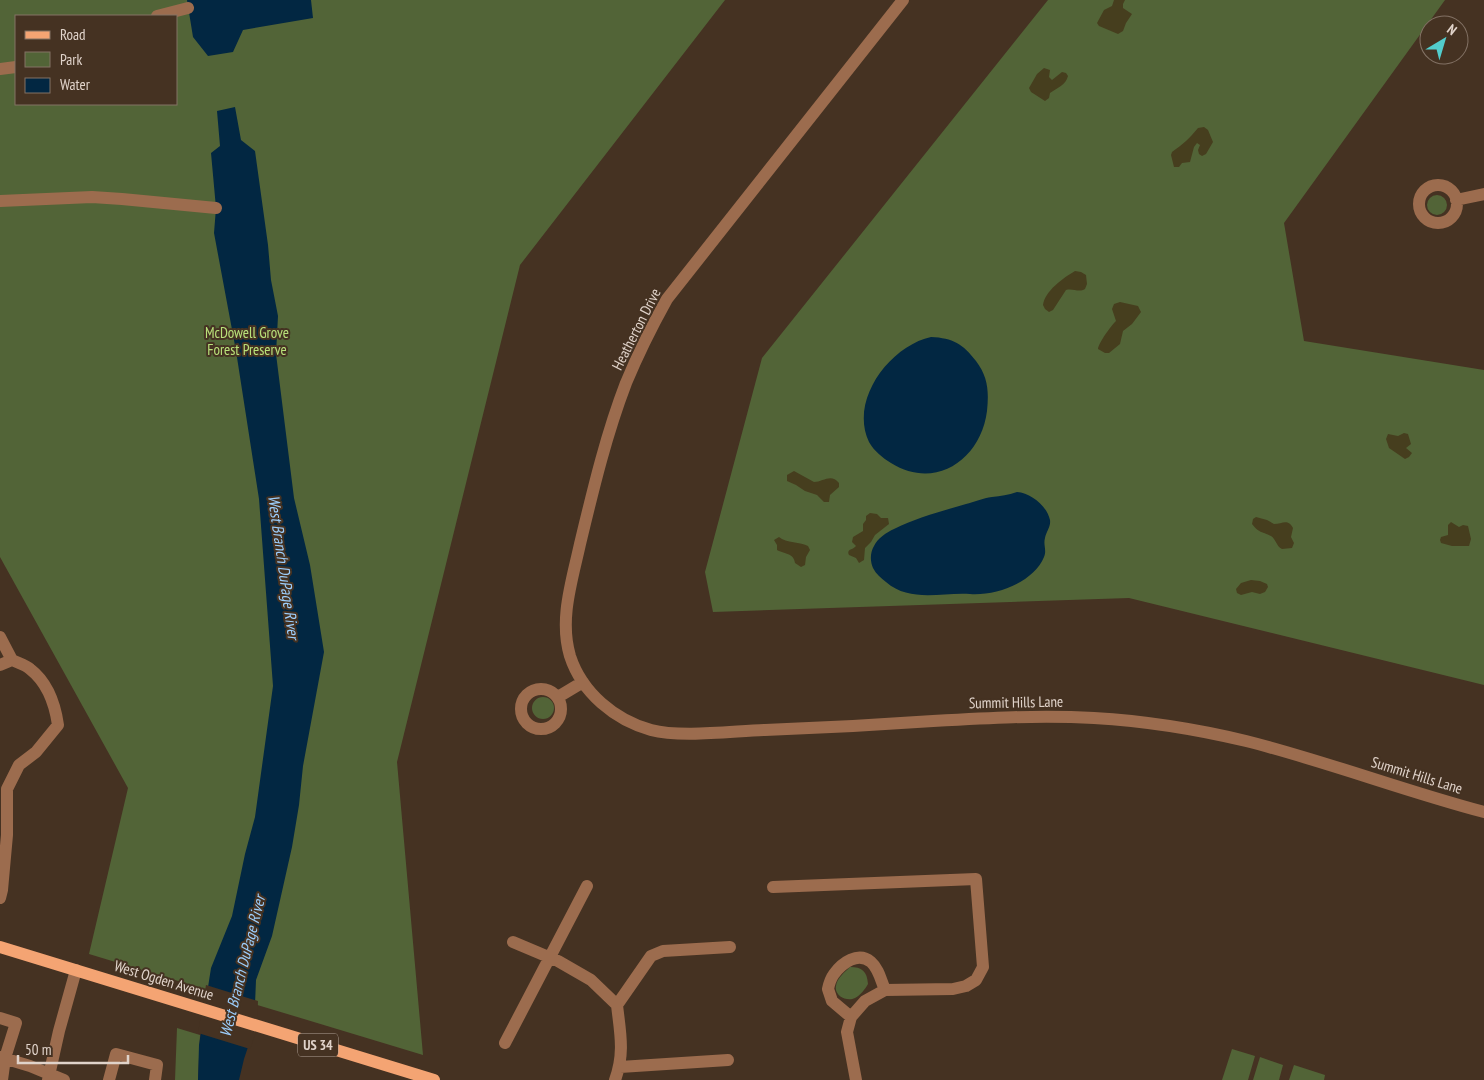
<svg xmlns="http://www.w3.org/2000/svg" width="1484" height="1080" font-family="'PT Sans Narrow',sans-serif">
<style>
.green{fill:#526437;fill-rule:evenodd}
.sand{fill:#463e1e}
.water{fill:#022742}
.pier{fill:#453222}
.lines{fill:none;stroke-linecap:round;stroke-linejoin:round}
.minor{stroke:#9c6c4e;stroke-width:12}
.major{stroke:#f4a473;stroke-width:12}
.labels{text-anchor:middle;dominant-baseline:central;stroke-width:4;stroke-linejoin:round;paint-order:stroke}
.shield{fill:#453222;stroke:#b2a398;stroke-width:1}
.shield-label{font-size:14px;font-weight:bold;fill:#e0d3ca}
.street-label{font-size:15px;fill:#e0d3ca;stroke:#453222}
.park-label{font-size:15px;fill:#b9e17a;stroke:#453222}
.water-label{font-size:16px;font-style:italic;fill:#9ccefc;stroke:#453222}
</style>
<rect width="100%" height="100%" fill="#453222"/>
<path class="green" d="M0 0H725L520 265 397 762 423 1055 89 954 128 788 0 557ZM16 16H176V104H16Z
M1048 0H1445L1284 223 1304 341 1484 370V685L1129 598 713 612 705 572 762 358Z
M1427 205a10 10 0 1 1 20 0a10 10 0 1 1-20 0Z
M532 708a11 11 0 1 1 22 0a11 11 0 1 1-22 0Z
M850 967C862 967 867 971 868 984 865 989 861 995 855 998 847 1002 834 996 836 986 837 978 845 972 850 967Z
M177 1028 200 1035 198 1080H175Z
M1232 1049 1255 1056 1248 1080H1222Z
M1260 1057 1283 1065 1279 1080H1253Z
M1294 1065 1325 1075 1324 1080H1289Z"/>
<path class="sand" d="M1114 0H1125L1123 4V8L1132 14 1126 23 1123 31 1118 34 1099 26 1097 23 1104 10 1112 6Z
M1044 68 1050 70 1049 77 1052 80 1062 72 1066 73 1068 76C1066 85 1057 88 1050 93L1049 98 1045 101 1031 92 1029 88 1037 74Z
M1204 127 1208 130 1213 142 1206 154 1202 156 1199 154 1198 150 1200 145 1197 143 1194 147 1190 162 1182 163 1179 167H1174L1171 155 1172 152C1182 145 1190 138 1198 128Z
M1075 271 1081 272 1086 275 1087 284 1085 289C1079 293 1073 288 1066 290L1053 310 1049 312 1045 309 1043 305C1045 291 1063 278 1075 271Z
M1120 302 1138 306 1141 312 1132 324 1123 331 1120 344 1109 353H1105L1098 349C1099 342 1111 326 1116 321L1112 309 1114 304Z
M1404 433 1408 434 1411 444 1406 448 1412 453 1409 457 1405 459 1389 448 1386 439 1388 434 1398 436Z
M794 471 814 482C823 482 831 473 839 483V487L830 495 829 502H824L817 495 805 491 796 485 787 481V475Z
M870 513 877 514 881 518H888L889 524 875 535 871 542 865 548 864 560 859 563 856 558 849 555C846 549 853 550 856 546L852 542 853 537 863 531V524L866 520V516Z
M1256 517 1267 520 1274 524C1282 524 1288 518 1293 528L1291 537 1294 543 1292 548 1282 549C1276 546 1276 539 1271 536 1262 531 1260 534 1252 524L1253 519Z
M1451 522 1459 527 1463 525 1468 526 1471 539 1469 546H1452L1441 543 1440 540 1441 537 1448 535V525Z
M779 537C786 543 801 542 808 546L810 550 806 557 805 565 801 567 795 563C794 553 784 554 777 550V545L774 540Z
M1251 580 1260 581 1267 584 1268 587 1265 592 1260 594 1252 592 1241 595 1237 593 1236 589 1241 583Z"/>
<path class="water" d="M187 0H311L313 18 243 30 233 52 208 56 193 37Z
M235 107 241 140 255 151 268 245 271 280 278 316 276 354 294 498 310 565 324 652 303 766 299 805 292 847 272 936 256 980 254 1029 244 1059 239 1080H198L199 1045 211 968 232 916 245 854 255 817 273 686 259 499 236 351 214 233 216 208 211 153 220 146 217 111Z
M931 337C953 338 963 344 976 361 988 377 989 391 987 411 981 459 936 491 891 463 883 458 874 451 869 442 849 400 890 346 931 337Z
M1017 492C1031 493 1047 506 1050 520 1051 527 1046 532 1045 538 1043 545 1047 550 1044 557 1034 582 996 596 970 594 942 592 910 603 886 582 881 578 876 574 873 568 870 561 870 553 874 546 877 539 887 532 894 529 916 518 942 511 966 504 974 502 983 498 992 497 1001 496 1008 495 1017 492Z"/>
<path class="pier" d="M206 985 258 1001 257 1029 250 1049 198 1033Z"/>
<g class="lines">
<path class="minor" d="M903 0 667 299C652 326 638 354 626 383 606 435 593 490 580 544 572 581 559 619 570 656 582 693 615 720 651 730 681 738 733 731 765 730 821 728 877 725 933 721 986 718 1040 715 1094 718 1145 721 1196 729 1246 741 1326 761 1404 791 1484 812
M157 16 188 8
M0 69 16 67
M1419 204a19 19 0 1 1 38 0a19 19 0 1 1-38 0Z
M1456 200 1484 194
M0 201 92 197 122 199 216 208
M0 637 12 660 0 665
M521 709a20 20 0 1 1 40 0a20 20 0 1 1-40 0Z
M558 697 583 682
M773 887 976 879 983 967 976 980 966 986 953 989 885 990 865 1001 851 1017 847 1032 856 1080
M0 898 2 890 7 835V789L19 765 36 752 58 725C55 704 47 682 30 669 26 665 18 663 12 660
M513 942 558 961 591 980 617 1005
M617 1005 651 956 663 951 730 947
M851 1017 832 1001 828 989C829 984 831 978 834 974 842 963 858 951 871 962 879 969 881 981 885 990
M0 1018 16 1023 5 1058 2 1080
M505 1043 587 886
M0 1057 30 1066 64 1080
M620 1067 728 1060
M48 1080 59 1031 76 970
M109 1080 116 1054 157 1065 155 1080
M615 1080C625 1053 620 1032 617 1005"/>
<path class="major" d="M0 947 434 1080"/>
</g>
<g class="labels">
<rect class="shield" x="298" y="1033.5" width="40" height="23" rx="4"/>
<g class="shield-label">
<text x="318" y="1045">US 34</text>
</g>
<g class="street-label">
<text transform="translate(636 329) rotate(-63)">Heatherton Drive</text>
<text transform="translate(1016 702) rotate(-1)">Summit Hills Lane</text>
<text transform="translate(1417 775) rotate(17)">Summit Hills Lane</text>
<text transform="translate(164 980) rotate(17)">West Ogden Avenue</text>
</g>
<g class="park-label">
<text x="247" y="332">McDowell Grove<tspan x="247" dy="17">Forest Preserve</tspan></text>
</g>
<g class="water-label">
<text transform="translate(284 567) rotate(82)">West Branch DuPage River</text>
<text transform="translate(242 966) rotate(-76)">West Branch DuPage River</text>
</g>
</g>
<rect x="15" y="15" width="162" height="90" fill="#453222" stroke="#837265"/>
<rect x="25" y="31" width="25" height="8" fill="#f4a473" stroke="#837265"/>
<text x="60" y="40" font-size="15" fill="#e0d3ca">Road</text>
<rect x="25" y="52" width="25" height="15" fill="#526437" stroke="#837265"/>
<text x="60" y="65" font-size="15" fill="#e0d3ca">Park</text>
<rect x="25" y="78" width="25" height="15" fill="#022742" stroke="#837265"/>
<text x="60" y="90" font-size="15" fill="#e0d3ca">Water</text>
<g transform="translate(1444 40) rotate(38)"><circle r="24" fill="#453222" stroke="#837265"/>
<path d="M0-4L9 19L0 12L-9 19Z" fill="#52cdcd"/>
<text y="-8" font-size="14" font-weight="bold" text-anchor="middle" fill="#e0d3ca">N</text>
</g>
<path d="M18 1055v8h110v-8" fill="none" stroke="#e0d3ca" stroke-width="2.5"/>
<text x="25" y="1055" font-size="15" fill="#e0d3ca" stroke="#453222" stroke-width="4" paint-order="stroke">50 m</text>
</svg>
